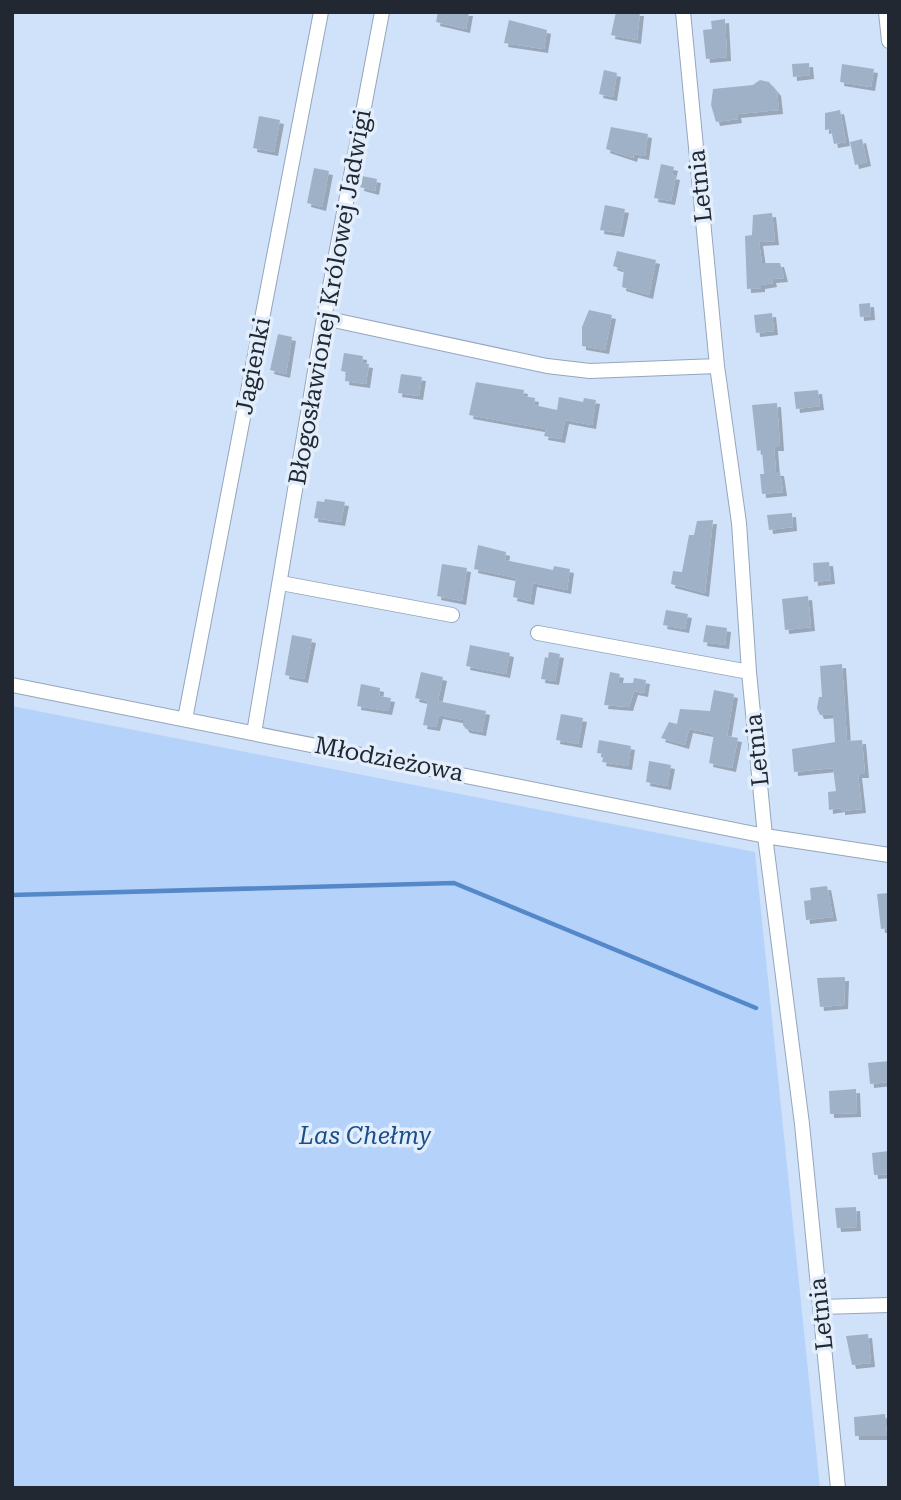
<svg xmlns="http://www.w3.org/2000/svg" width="901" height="1500" font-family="'Roboto Serif',serif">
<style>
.green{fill:#b5d3fa}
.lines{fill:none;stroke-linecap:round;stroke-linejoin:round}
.stream{stroke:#5588c8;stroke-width:4.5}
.building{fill:#9fb1c7;filter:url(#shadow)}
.street-casing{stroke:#94a6bc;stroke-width:16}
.street{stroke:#fff;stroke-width:14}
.labels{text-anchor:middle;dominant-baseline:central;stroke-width:7;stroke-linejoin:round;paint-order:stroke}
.street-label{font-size:24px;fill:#212831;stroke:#e3eefd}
.park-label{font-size:24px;font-style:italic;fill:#1a4e89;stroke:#e3eefd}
</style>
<defs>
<filter id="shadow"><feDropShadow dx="4" dy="4" stdDeviation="0" flood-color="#0004"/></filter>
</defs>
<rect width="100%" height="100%" fill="#d0e2f9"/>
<path class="green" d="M12 706 755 852 820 1488H12Z"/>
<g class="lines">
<path class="stream" d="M12 895 454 883 756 1008"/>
</g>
<path class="building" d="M438 12H469L466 29 436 22Z
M616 12H640L637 40 611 35Z
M725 19 727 57 706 59 703 30 712 29 711 21Z
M509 20 547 30 544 49 504 43Z
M809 63 810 75 793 77 792 64Z
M842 64 874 69 871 87 840 82Z
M604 70 617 73 613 97 599 94Z
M760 80 769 82 777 92 779 110 737 114 738 119 716 122 711 105 713 89 753 85Z
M840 110 846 142 834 144 831 129 825 130V113Z
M259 116 280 120 274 152 253 148Z
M611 127 648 134 645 156 634 154 633 158 606 149Z
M862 139 867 162 855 165 850 142Z
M661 164 674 167 672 175 676 176 671 201 654 198Z
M314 168 329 171 322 207 307 203Z
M362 176 377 179 375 191 360 187Z
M605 205 625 209 620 233 600 230Z
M772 213 775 241 759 242 762 263H780L784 278 772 279 773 283 761 285V288L747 289 745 236 752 235 753 215Z
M617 251 656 260 649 295 622 287 624 270 613 266Z
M870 303 871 316 860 317 859 304Z
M589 310 612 315 605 350 582 346V327Z
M772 313 774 331 756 333 754 315Z
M278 334 292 337 286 374 270 370Z
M344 353 363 356 362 363 369 364 366 384 345 381 346 372 341 371Z
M401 374 422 377 419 396 398 393Z
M476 382 524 390 523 396 535 398 534 405 557 410 559 397 583 402 584 398 596 400 592 425 565 420 561 439 544 436 546 429 469 415Z
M818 390 820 406 796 409 794 392Z
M777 403 780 447H774L776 472H780L783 492 762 494 760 474H764L762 450 757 451 752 405Z
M325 499 345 502 341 522 314 518 317 501 324 502Z
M792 513 793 527 769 530 767 515Z
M713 520 705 593 671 584 673 571 682 572 689 535H694L697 521Z
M478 545 506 552 505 560 553 570 554 566 570 569 567 590 533 583 530 601 513 597 516 578 474 569Z
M829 562 831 580 814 582 813 563Z
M442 564 467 568 462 601 437 596Z
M808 596 811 627 785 630 782 599Z
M666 610 688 614 685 629 663 625Z
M706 625 727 628 725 645 703 642Z
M292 635 312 639 304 679 285 675Z
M470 645 510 653 506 674 466 666Z
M549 652 560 654 555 681 541 679 545 657 548 658Z
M842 664 847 741 862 740 865 774H858L862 809 841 811V808L829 810 828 792 836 791 833 768 794 772 792 749 835 742 833 714 820 715 817 708 819 697H822L820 666Z
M421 672 443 677 438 701 486 711 482 732 466 729 463 725V720L439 715 436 727 423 725 428 701 415 698Z
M610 672 620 674 618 683H633L634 678 646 680 644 693 634 691 629 707 604 705Z
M361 684 380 688 379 696 391 698 388 711 357 706Z
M714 690 734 694 727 736 738 738 732 768 709 763 714 734 689 729 685 745 661 738 669 722 677 724 680 709 710 711Z
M561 714 583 718 578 744 556 740Z
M599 740 631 746 628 766 602 762 604 754 597 753Z
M649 761 671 765 667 786 646 782Z
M827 886 833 917 806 920 804 901 811 900 810 888Z
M889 893V928L881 929 877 894Z
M845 977 844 1005 820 1007 817 978Z
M889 1061V1082L870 1084 868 1063Z
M856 1089 857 1113 830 1114 829 1091Z
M889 1151V1174L874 1175 872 1153Z
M856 1207 857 1227 837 1228 835 1208Z
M868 1334 871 1363 852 1365 846 1336Z
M885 1414 887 1436H855L854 1417Z"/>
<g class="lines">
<g class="street-casing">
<path id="street" d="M683 12 717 366 739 523 749 672 765 836 802 1124 838 1488
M886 12 889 41
M324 318 547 366 590 371 717 366
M281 583 452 615
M538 633 749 672
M12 685 765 836 889 855
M185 719 321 12
M254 733 324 318 382 12
M820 1307 889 1305"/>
</g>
<use href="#street" class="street"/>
</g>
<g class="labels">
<g class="street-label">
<text transform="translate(700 186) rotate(-96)">Letnia</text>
<text transform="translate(330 297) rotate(-80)">Błogosławionej Królowej Jadwigi</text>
<text transform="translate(253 366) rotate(-79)">Jagienki</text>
<text transform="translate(757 750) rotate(-96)">Letnia</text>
<text transform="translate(389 759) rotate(11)">Młodzieżowa</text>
<text transform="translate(821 1314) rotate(-96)">Letnia</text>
</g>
<g class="park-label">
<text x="365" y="1136">Las Chełmy</text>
</g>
</g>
<rect width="901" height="1500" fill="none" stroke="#212831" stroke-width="28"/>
</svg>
